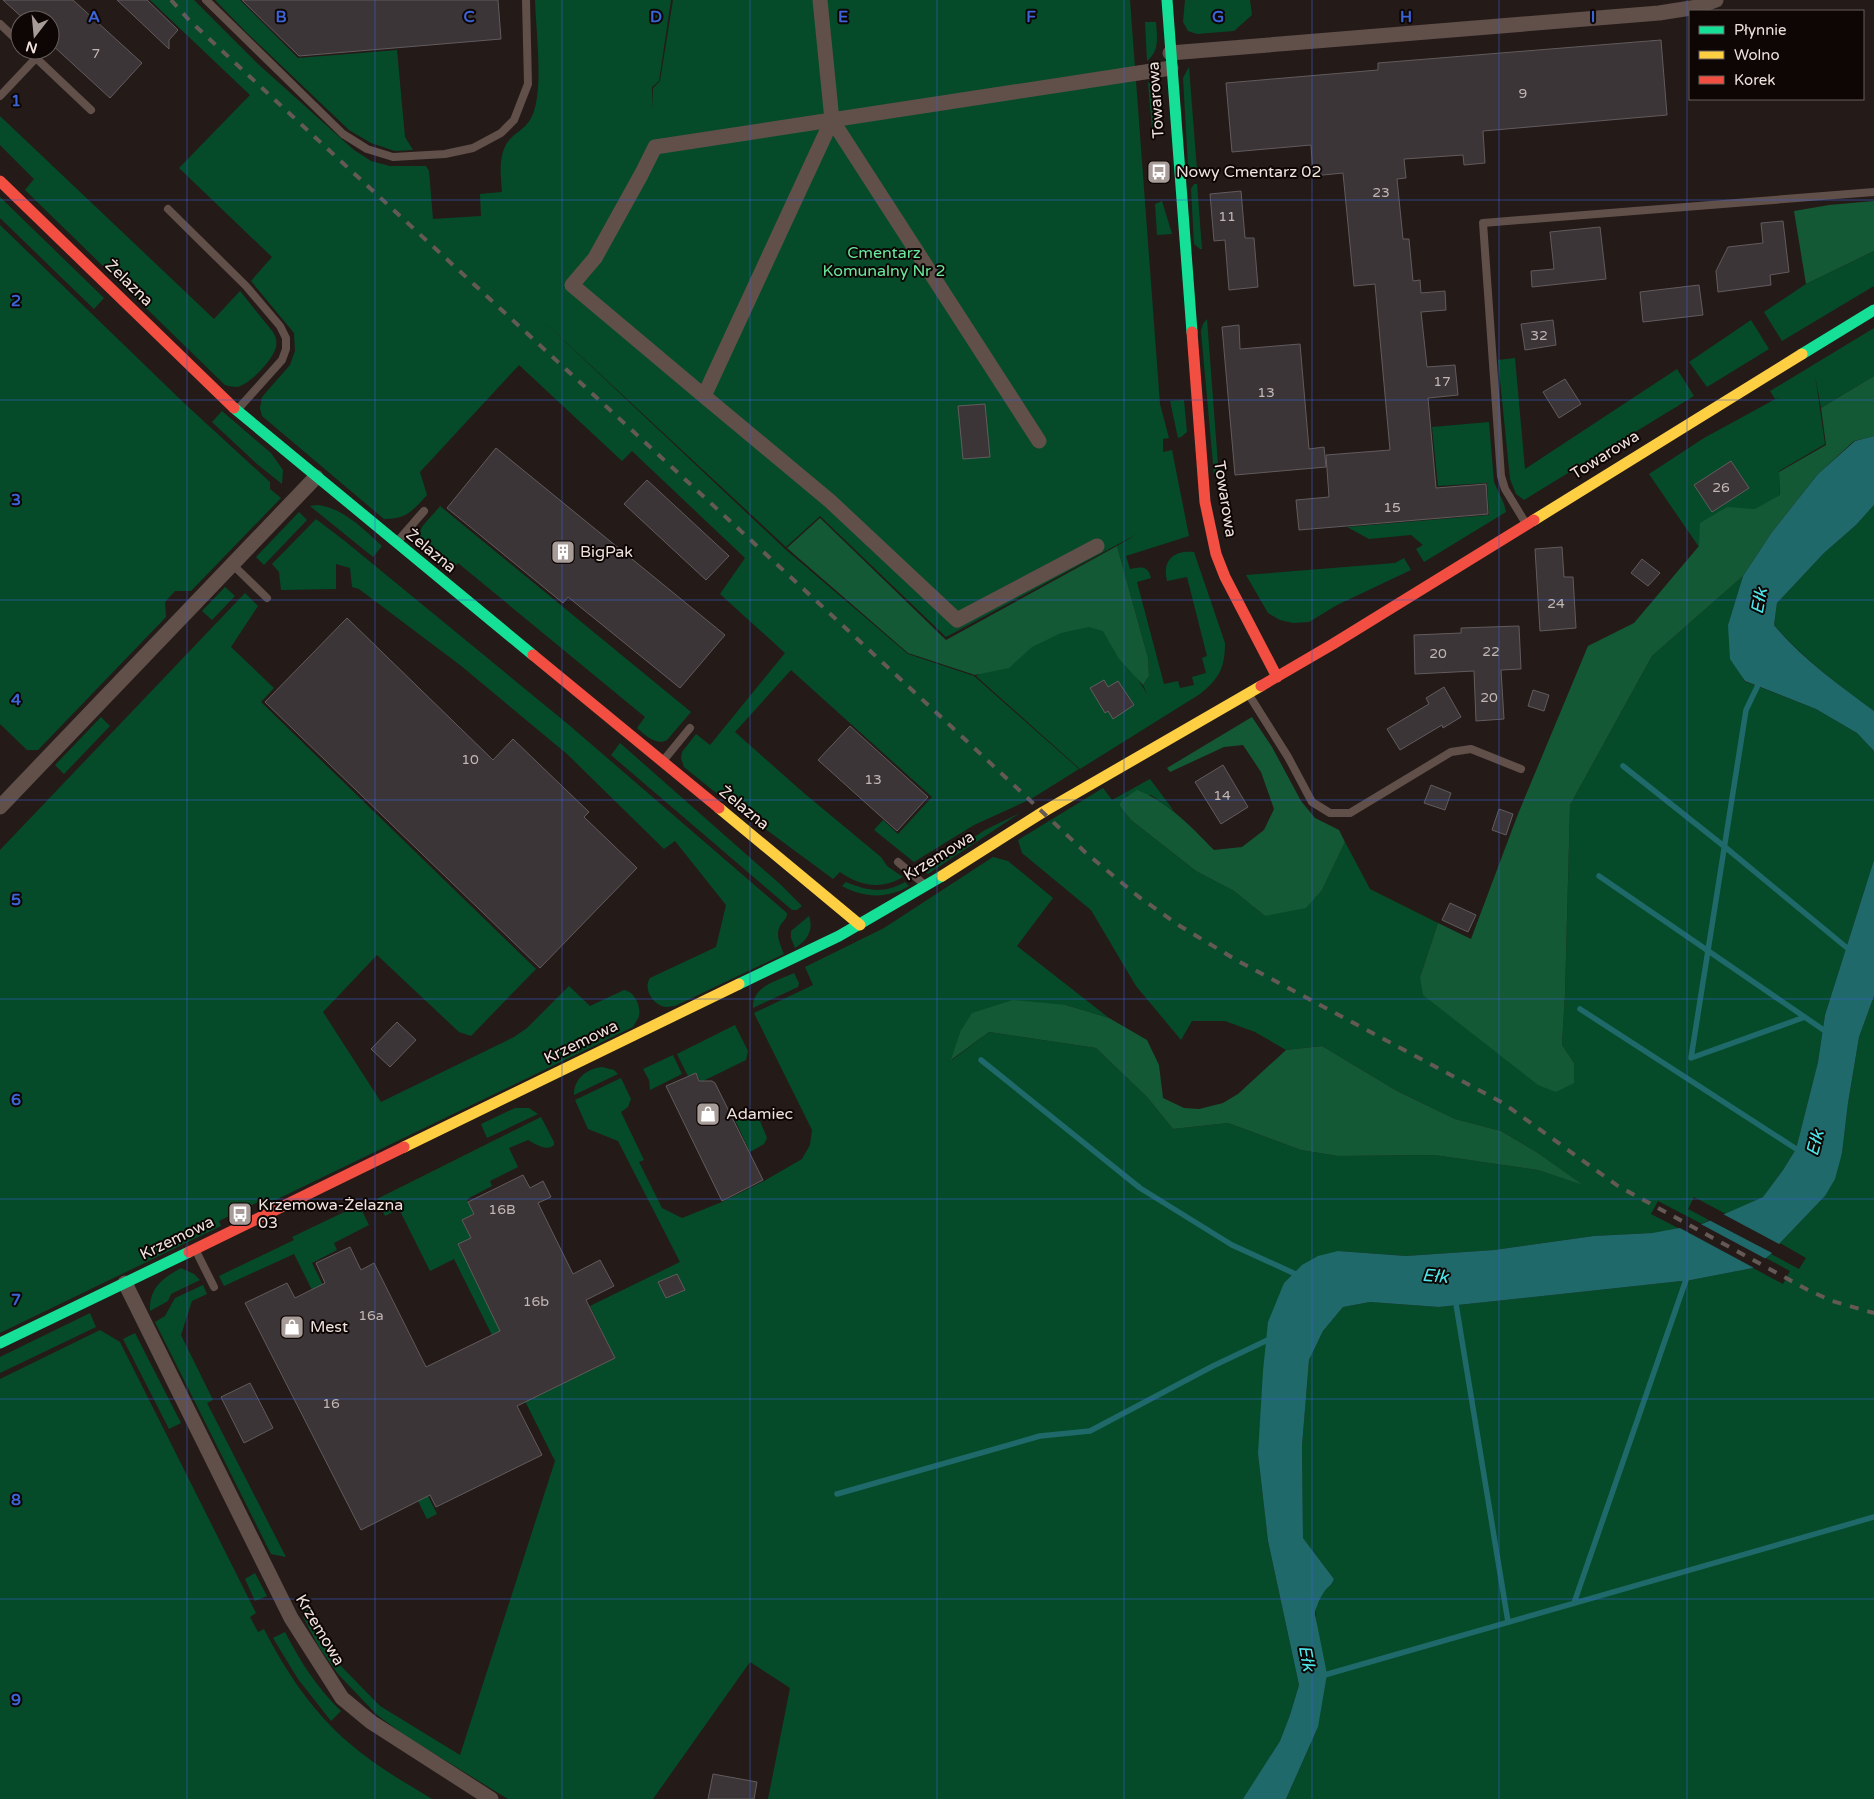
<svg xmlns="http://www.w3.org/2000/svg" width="1874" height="1799" font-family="'Varela Round',sans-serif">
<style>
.green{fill:#054b29}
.forest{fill:#145935}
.water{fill:#1f696b}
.pier{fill:#241b18}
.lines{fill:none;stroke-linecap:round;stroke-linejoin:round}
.stream{stroke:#1f696b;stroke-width:5.5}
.building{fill:#3b3537;stroke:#625b5e}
.lane{stroke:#614f4a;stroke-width:8}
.street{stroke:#614f4a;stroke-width:15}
.fast{stroke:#16e098;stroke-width:11}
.slow{stroke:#ffcf43;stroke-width:11}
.jam{stroke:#f24e42;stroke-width:11}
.rail{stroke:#655956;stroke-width:4;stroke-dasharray:9 9;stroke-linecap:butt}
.grid{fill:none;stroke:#3c64d9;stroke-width:1;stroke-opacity:0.55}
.labels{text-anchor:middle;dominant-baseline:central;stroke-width:4;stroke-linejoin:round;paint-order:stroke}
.number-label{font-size:14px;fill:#c2b7b4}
.street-label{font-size:16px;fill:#efe2dd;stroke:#0d0604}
.poi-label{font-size:16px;fill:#efe2dd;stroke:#0d0604;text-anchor:start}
.park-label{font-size:16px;fill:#69e99d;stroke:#0d0604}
.water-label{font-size:18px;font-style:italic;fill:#4de6e9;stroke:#0d0604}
.grid-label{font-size:16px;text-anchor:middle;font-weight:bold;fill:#3c64d9;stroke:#0d0604;stroke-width:4;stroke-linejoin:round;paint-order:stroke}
</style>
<rect width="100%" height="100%" fill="#241b18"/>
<path class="green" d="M150 0H194L258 64 354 150 371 161 390 166H426L429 171 433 219 481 216 480 194 502 192C501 177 498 157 507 143 516 130 528 130 534 111 543 84 536 30 535 0H671L659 81 652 87V109L653 88 660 81 673 0H1130L1160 404 1169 438 1163 439V452L1172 450 1189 536 1126 556 1130 569C1141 567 1148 565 1151 578L1137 582 1164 684 1178 681 1180 688 1194 685 1192 677 1206 673 1202 658 1207 656 1187 577 1167 581C1162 561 1173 550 1194 552L1225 643C1225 668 1219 679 1200 694L1080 769 976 676 1095 609 1147 694 1143 685 1149 676 1148 658 1117 546 1137 534 946 637 820 516 786 547 541 319 785 549 908 654 974 676 1079 769 1031 799 974 825 914 862 874 830 883 820 898 834 932 797 791 670 735 732 805 794 881 857 887 866 903 877C881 890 860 886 840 872L833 879 710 788 684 767 681 758 682 752 696 734 710 745 785 653 720 594 745 558 632 451 622 461 519 365 420 472 427 495C412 511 407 519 384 519L262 416 260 408 262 397 290 365 295 351 294 333 251 281 272 257 179 168 250 95Z
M215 0H240L298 58 397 50 405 137 413 150 395 151 371 143 349 130 246 32Z
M1185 0H1250L1252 15 1234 31 1197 34 1188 31 1183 22Z
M1145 22H1156C1157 37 1160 50 1147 61Z
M1189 67 1197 170H1193L1188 165 1183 78Z
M1148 82 1158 89 1162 99 1158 129 1152 130Z
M0 116 214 319 240 291 273 332C276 337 277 341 276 347 273 360 250 384 237 387 233 387 229 386 225 385L25 190 34 179 0 145Z
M1194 184H1197L1202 249H1200L1194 244 1191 189Z
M0 197 104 298 94 309 0 218Z
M1162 201 1172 234 1157 235 1155 204Z
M0 225 184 403 270 482V489L281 498 191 591H175L165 602 166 617 38 750H27L0 724Z
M1874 251V286L1782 341 1764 312 1806 284Z
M1207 319 1219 478 1214 475 1201 331 1203 324Z
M1751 320 1769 349 1707 387 1689 362Z
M1874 328V376L1821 408 1815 375 1825 444 1779 471 1780 505 1699 547 1649 474 1704 438 1790 391 1775 399 1770 391Z
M1515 358 1525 469 1677 369 1694 396 1524 500 1516 494 1510 479 1498 360Z
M1184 400 1187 432 1181 437 1178 438 1170 401Z
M222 411 271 453 283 470 282 484 257 464 212 422Z
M1489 422 1494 482 1504 504 1506 512 1424 562 1416 549 1423 545 1411 535 1369 539 1347 527 1489 515 1487 483 1438 486 1432 427Z
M317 505C344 508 363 529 382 546L373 557 310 506Z
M1874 505V711C1838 685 1804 659 1774 625L1777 603 1824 553 1856 525Z
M440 506 691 712 667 740C656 746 645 735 637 728L645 717 458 563 449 573C437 563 411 547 422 527 427 520 435 513 440 506Z
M299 512 307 520 264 565 256 557Z
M316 519 346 542 569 725 787 913C787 918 785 919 782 923 774 933 780 944 784 954L675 1006C671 1006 666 1008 662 1006 652 1003 643 988 650 978L716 947 726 905 675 841 664 849 567 754 460 665 359 589 352 587 350 568 336 564V589L281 590 279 572 272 564Z
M1404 558 1411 570 1337 605 1309 622 1293 623 1280 620 1268 613 1246 575 1395 563Z
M1743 576 1728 625 1744 681 1816 709 1857 733 1874 751V860L1825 1015 1818 1062 1796 1149 1783 1170 1763 1197 1726 1214 1694 1197 1688 1209 1709 1220 1702 1224 1658 1201 1651 1214 1680 1229 1652 1233 1594 1236 1494 1250 1406 1256 1338 1251 1258 1454 1268 1541 1299 1685 1290 1715 1280 1741 1244 1799H768L790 1688 750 1662 653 1799H508L404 1735 377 1715 338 1674 319 1647 303 1617 309 1604 339 1664 380 1706 460 1755 555 1461 454 1259 430 1271 399 1209 385 1216 377 1199 541 1117 554 1142V1145C546 1152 536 1144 528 1140L509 1148 518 1167 490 1181 492 1186 467 1199 474 1214 462 1220 471 1238 458 1245 534 1398 615 1358 590 1306 680 1262 618 1141 588 1129 575 1100 621 1078 631 1099 628 1107 621 1112 644 1160 639 1162 662 1208 682 1218 722 1202 764 1181 802 1159 810 1145 812 1130 754 1013 813 985 805 967 884 928 993 857 1008 861 1053 898 1017 946 1109 1018 1066 1005 960 1032 952 1060 989 1032 1096 1048 1147 1097 1173 1129 1228 1123 1301 1150 1338 1156 1434 1155 1538 1170 1581 1184 1538 1153 1501 1131 1455 1119 1397 1091 1322 1046 1286 1050 1255 1032 1225 1021H1192L1181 1040 1136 986 1091 910 1022 853 1018 840 1103 788 1112 800 1150 779 1174 811 1151 795H1128L1119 805 1131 820 1196 871 1234 891 1265 916 1322 890 1345 842 1370 889 1438 923 1420 977 1574 1063 1562 1045 1565 994 1570 805 1652 656Z
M225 587 235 596 212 620 202 611Z
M245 593 258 606 231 647 274 688 261 702 536 969 471 1036 459 1032 377 955 323 1012 381 1102 514 1037 527 1028 569 986 590 1006 624 990C635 992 641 1006 639 1016 638 1019 635 1023 633 1027L261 1207 258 1202 219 1221 221 1226 0 1333V850Z
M101 717 110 726 64 774 55 765Z
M620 743 780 884 802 906 797 910H792L611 755Z
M1020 813 928 874 923 870 985 830Z
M846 882C867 891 884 894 905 882L909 886C888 899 864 898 842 886Z
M809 916C814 931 807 940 795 948L791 938V931Z
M794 973 799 983 798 987 753 1008C752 986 777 981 794 973Z
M1874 996V1799H1286L1318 1727 1316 1607C1320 1602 1320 1597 1323 1592 1327 1587 1331 1587 1334 1579L1303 1538 1302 1446 1309 1360 1323 1331 1343 1307 1370 1302 1439 1307 1691 1280 1753 1268 1783 1284 1790 1271 1766 1258 1771 1254 1799 1269 1806 1258 1780 1243 1825 1196 1842 1153 1848 1103 1859 1037Z
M735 1025 748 1051 746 1060 701 1082 696 1073 688 1076 677 1054Z
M673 1055 682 1074 650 1090 649 1080 643 1069Z
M602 1067 614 1070 618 1074 574 1095C574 1078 587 1069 602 1067Z
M515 1108H529L538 1114 487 1138 481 1124Z
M749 1113 758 1116 767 1138 764 1144 750 1152 735 1120Z
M359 1205 369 1225 334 1243 337 1250 312 1263 437 1514 427 1519 294 1254 224 1286 219 1276 294 1240 292 1237Z
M181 1268 194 1274 200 1280 171 1294 168 1301 150 1311C149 1288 163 1278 181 1268Z
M203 1285 207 1294 192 1301 181 1335 213 1400 207 1403 286 1557 271 1554 155 1322 165 1316 175 1298Z
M90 1313 96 1327 0 1373V1357Z
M100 1330 120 1342 256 1613 250 1617 258 1632 264 1629C286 1672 312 1711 349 1743 374 1765 404 1782 432 1799H0V1379Z
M135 1333 181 1423 169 1429 123 1339Z
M255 1573 267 1596 255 1601 245 1579Z
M285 1632C300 1661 317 1688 341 1711L331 1721 298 1679 273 1638Z"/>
<path class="forest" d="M1874 201V251L1806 284 1794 211 1829 205Z
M1874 376V436L1854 441 1818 474 1772 532 1743 576 1652 656 1570 805 1565 994 1562 1045 1574 1063V1083L1556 1092 1538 1085 1423 995 1420 977 1438 923 1471 939 1518 814 1588 646 1634 623 1699 546 1700 523 1727 507 1755 509 1780 495 1779 472 1826 445 1821 408Z
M820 518 946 640 1117 546 1148 658 1149 676 1143 685 1119 659 1103 631 1089 627 1061 633 1032 647 1009 668 975 675 908 653 787 548Z
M1252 717 1272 747 1301 801 1315 818 1339 830 1345 842 1322 890 1306 908 1265 916 1234 891 1196 871 1131 820 1119 805 1123 799 1137 790C1169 802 1191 827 1214 850L1242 847 1264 830 1274 809 1261 772 1243 745 1224 747 1170 772 1167 768Z
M1013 1000 1066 1005 1109 1018 1147 1040 1159 1065 1163 1098 1184 1108 1199 1109 1223 1103 1238 1094 1286 1050 1322 1046 1397 1091 1455 1119 1501 1131 1538 1153 1583 1185 1538 1170 1434 1155 1338 1156 1301 1150 1228 1123 1173 1129 1147 1097 1096 1048 989 1032 951 1060 960 1032 972 1013Z"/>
<path class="water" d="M1874 436V505L1856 525 1824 553 1777 603 1774 625C1802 659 1839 685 1874 711V751L1857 733 1816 709 1745 681 1730 659 1728 625 1743 576 1772 532 1818 474 1855 441Z
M1874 860V996L1859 1037 1848 1103 1842 1153 1835 1179 1825 1196 1780 1243 1771 1254 1753 1268 1691 1280 1439 1307 1370 1302 1343 1307 1323 1331 1309 1360 1302 1446 1303 1538 1334 1579C1331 1587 1328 1586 1324 1592 1321 1596 1315 1609 1315 1614L1327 1674 1318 1727 1286 1799H1243L1280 1741 1290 1715 1299 1685 1268 1541 1258 1454 1263 1371 1268 1322 1284 1283 1302 1265 1318 1256 1338 1251 1406 1256 1494 1250 1594 1236 1652 1233 1702 1224 1763 1197 1783 1170 1796 1149 1818 1062 1825 1015Z"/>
<path class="pier" d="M1721 1213 1781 1245 1774 1254 1707 1219Z
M1697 1222 1768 1260 1756 1269 1678 1227Z"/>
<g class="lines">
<path class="stream" d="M1760 681 1746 710 1691 1058 1805 1017
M1623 766 1725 847 1852 952
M1599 876 1828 1033
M1580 1009 1801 1152
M981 1060 1140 1188 1232 1245 1300 1276
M1455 1298 1508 1622
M837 1494 1040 1436 1090 1431 1213 1366 1272 1338
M1574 1603 1688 1274
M1321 1676 1874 1517"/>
</g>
<path class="building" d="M3 0H73L142 63 110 98 50 43V20H25Z
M117 0H147L178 30 169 40V49Z
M242 0H498L501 39 299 56Z
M1661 40 1667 115 1483 131 1485 163 1464 165 1463 155 1404 159 1406 178 1397 179 1403 239H1409L1413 281 1420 280 1421 293 1445 291 1446 310 1421 312 1427 367 1455 365 1458 395 1428 398 1436 488 1486 484 1488 514 1299 530 1296 500 1329 497 1326 455 1390 450 1375 284 1354 286 1343 173 1313 176 1311 145 1232 152 1226 83 1378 70V63Z
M1241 191 1245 238H1254L1258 287 1229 290 1225 240 1214 241 1210 194Z
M1783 221 1789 272 1770 275 1771 285 1718 292 1716 271 1728 247 1763 243 1761 223Z
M1600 227 1606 279 1532 287 1531 271 1554 269 1550 232Z
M1699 285 1703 315 1643 322 1640 292Z
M1553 320 1556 345 1525 350 1521 324Z
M1239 325 1240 349 1300 344 1309 449 1324 447 1326 467 1235 475 1222 327Z
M1565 379 1581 404 1559 418 1543 392Z
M985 404 990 457 963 459 958 406Z
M496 448 725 635 680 688 568 597 563 603 447 508Z
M1731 461 1749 488 1712 512 1694 485Z
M647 480 729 556 706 580 624 504Z
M1562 547 1564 577H1573L1576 628 1540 631 1535 549Z
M1642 559 1660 573 1648 586 1631 573Z
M347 618 493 760 513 739 589 812 584 817 637 868 540 968 265 702Z
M1519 626 1521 669 1501 670 1504 719 1476 721 1474 671 1415 674 1414 635 1461 633V628Z
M1104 680 1108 687 1118 681 1134 705 1113 719 1108 711 1105 713 1090 688Z
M1444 687 1461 717 1443 728 1442 725 1400 750 1387 729 1429 704 1426 698Z
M1533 690 1549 695 1544 711 1528 706Z
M850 726 928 797 897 831 818 760Z
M1223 765 1248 807 1221 824 1195 782Z
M1431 785 1451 793 1445 810 1424 803Z
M1499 809 1513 814 1506 835 1492 830Z
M1450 903 1476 915 1468 932 1442 920Z
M397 1022 416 1040 390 1067 371 1049Z
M696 1073 699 1081H712L715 1083 763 1180 722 1201 666 1086Z
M523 1175 530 1188 543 1181 551 1197 538 1203 573 1274 600 1260 614 1286 586 1300 615 1358 517 1406 542 1455 436 1507 430 1495 361 1530 245 1303 287 1283 295 1298 325 1283 316 1263 350 1247 361 1270 374 1263 426 1367 500 1331 458 1244 471 1238 462 1220 474 1214 468 1202Z
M677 1274 685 1290 666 1298 658 1282Z
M250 1383 273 1428 244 1443 221 1397Z
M713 1774 757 1782 754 1799H708Z"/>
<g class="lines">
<path class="lane" d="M206 0 343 134 367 149 393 157 445 154 473 148 501 133 514 120 528 84 526 0
M0 24 20 43
M27 50 36 58
M0 96 36 58 91 110
M168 209 246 286 280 326 286 338V349L282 360 238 409
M1525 522 1505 489 1501 476 1483 223 1874 192
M397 542 424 511
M232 564 267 598
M1249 695 1288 757 1312 802 1330 813H1350L1451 752 1471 749 1521 769
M663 761 690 728
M898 862 925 885
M196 1251 214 1287"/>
<path class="street" d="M820 0 832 120 1039 441
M1170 53 1659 13 1697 7 1716 0
M832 120 704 396 572 285 595 258 641 175 655 147 1171 68
M704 396 830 501 957 620 1097 546
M0 807 316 477
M125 1283 291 1618 342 1698 371 1722 491 1799"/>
<path class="fast" d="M1167 0 1192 332
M1802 354 1874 310
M234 408 533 655
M739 984 839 936 942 876
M0 1343 189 1252"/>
<path class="slow" d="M1534 520 1802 354
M719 808 860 925
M942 876 1043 812 1261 686
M404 1147 739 984"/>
<path class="jam" d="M0 181 234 408
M1192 332 1205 502 1216 554 1225 577 1277 677
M533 655 719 808
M1261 686 1333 644 1534 520
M189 1252 404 1147"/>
<path class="rail" d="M171 0 189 20C487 298 789 573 1086 853L1139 897 1180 926 1238 961 1503 1103 1618 1186 1808 1290 1832 1301 1874 1313"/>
</g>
<path class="grid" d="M187 0V1799M375 0V1799M562 0V1799M750 0V1799M937 0V1799M1124 0V1799M1312 0V1799M1499 0V1799M1687 0V1799M0 200H1874M0 400H1874M0 600H1874M0 800H1874M0 999H1874M0 1199H1874M0 1399H1874M0 1599H1874"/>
<defs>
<g id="bus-square" transform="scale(1.25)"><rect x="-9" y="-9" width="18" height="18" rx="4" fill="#a89c98" stroke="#0d0604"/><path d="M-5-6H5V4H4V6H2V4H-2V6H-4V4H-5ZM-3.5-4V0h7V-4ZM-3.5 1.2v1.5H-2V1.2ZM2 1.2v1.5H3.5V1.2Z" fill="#fff"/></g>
<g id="building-square" transform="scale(1.25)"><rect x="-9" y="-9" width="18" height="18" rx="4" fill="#a89c98" stroke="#0d0604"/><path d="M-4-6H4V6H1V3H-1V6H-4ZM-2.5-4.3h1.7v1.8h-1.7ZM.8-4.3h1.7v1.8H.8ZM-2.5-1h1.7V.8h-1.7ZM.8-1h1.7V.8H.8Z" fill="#fff"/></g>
<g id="shop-square" transform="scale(1.25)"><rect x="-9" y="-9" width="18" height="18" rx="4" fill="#a89c98" stroke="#0d0604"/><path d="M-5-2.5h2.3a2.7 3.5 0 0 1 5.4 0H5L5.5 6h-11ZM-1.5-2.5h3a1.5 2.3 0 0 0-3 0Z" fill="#fff"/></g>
</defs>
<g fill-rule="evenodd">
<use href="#bus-square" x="1159" y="172"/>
<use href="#building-square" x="563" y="552"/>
<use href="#shop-square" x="708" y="1114"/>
<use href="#bus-square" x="240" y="1214"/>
<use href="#shop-square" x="292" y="1327"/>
</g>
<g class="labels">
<g class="number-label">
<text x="96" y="53">7</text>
<text x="1523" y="93">9</text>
<text x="1381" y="192">23</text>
<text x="1227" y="216">11</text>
<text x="1539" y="335">32</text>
<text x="1442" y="381">17</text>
<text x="1266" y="392">13</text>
<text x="1721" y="487">26</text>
<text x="1392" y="507">15</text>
<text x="1556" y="603">24</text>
<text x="1491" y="651">22</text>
<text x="1438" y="653">20</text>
<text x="1489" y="697">20</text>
<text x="470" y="759">10</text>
<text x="873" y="779">13</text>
<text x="1222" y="795">14</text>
<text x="502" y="1209">16B</text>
<text x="536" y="1301">16b</text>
<text x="371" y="1315">16a</text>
<text x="331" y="1403">16</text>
</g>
<g class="street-label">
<text transform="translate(1156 100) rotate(-94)">Towarowa</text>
<text transform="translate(129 283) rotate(44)">Żelazna</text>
<text transform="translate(1605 455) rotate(-32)">Towarowa</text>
<text transform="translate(1225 499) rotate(81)">Towarowa</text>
<text transform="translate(431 551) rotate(39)">Żelazna</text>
<text transform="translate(744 808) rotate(39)">Żelazna</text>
<text transform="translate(939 856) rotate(-32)">Krzemowa</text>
<text transform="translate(581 1042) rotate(-26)">Krzemowa</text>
<text transform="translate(177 1238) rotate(-26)">Krzemowa</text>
<text transform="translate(320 1630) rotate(59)">Krzemowa</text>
</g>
<g class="poi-label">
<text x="1176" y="172">Nowy Cmentarz 02</text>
<text x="580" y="552">BigPak</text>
<text x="726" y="1114">Adamiec</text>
<text x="258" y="1205">Krzemowa-Żelazna<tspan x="258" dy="18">03</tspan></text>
<text x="310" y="1327">Mest</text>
</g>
<g class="park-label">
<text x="884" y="253">Cmentarz<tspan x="884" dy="18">Komunalny Nr 2</tspan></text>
</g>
<g class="water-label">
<text transform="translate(1759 601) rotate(-79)">Ełk</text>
<text transform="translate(1815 1143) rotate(-75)">Ełk</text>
<text transform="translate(1435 1276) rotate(5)">Ełk</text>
<text transform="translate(1307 1658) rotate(80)">Ełk</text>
</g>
</g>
<g class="grid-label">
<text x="94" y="22">A</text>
<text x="281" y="22">B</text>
<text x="469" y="22">C</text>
<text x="656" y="22">D</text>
<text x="843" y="22">E</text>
<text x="1031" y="22">F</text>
<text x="1218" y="22">G</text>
<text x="1406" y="22">H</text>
<text x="1593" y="22">I</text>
<text x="16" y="106">1</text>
<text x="16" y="306">2</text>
<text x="16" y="505">3</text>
<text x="16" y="705">4</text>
<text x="16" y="905">5</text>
<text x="16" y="1105">6</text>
<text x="16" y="1305">7</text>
<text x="16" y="1505">8</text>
<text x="16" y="1705">9</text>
</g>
<rect x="1689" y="10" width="175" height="90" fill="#0d0604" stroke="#675e5b"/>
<rect x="1699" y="26" width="25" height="8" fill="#16e098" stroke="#675e5b"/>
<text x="1734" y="35" font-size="15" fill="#efe2dd">Płynnie</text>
<rect x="1699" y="51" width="25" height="8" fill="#ffcf43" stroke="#675e5b"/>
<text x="1734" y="60" font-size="15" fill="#efe2dd">Wolno</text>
<rect x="1699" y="76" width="25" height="8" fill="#f24e42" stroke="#675e5b"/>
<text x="1734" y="85" font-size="15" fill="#efe2dd">Korek</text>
<g transform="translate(35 35) rotate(196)"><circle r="24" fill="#0d0604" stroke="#675e5b"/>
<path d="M0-4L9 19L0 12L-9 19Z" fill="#a89c98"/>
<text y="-8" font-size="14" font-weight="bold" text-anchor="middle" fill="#efe2dd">N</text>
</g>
</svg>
